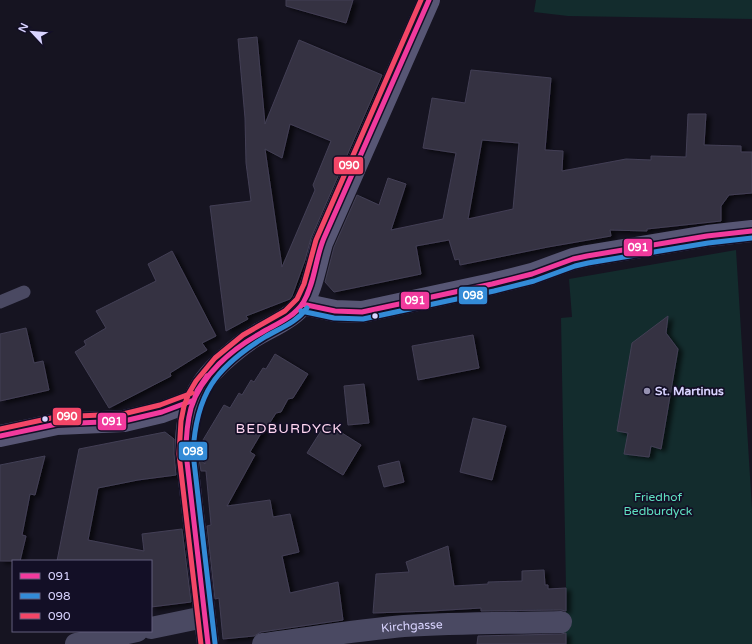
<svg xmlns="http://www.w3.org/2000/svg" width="752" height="644" font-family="'Varela Round',sans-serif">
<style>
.green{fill:#132c2d}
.building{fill:#343243;stroke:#433f54;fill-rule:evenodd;filter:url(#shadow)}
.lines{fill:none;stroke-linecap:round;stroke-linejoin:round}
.lane{stroke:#4a4962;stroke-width:13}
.street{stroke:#4a4962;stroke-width:22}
.secondary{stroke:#575674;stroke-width:22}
.bus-1-casing{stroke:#130f26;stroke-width:8}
.bus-2-casing{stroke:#130f26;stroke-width:8}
.bus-3-casing{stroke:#130f26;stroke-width:8}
.bus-1{stroke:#f13a9d;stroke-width:5}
.bus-2{stroke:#338bd7;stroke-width:5}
.bus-3{stroke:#f34667;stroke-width:5}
.bus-dot{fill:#d9d4ff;stroke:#130f26;stroke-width:1.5}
.poi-dot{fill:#9591b1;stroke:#130f26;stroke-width:1.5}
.labels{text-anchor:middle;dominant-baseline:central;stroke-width:3.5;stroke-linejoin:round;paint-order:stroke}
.poi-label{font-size:12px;font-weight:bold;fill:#d9d4ff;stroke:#130f26;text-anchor:start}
.park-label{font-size:12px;fill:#5fe0c0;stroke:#130f26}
.street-label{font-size:12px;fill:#d9d4ff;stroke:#130f26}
.quarter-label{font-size:14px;letter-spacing:1px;fill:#ffd6f0;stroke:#130f26}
.line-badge{stroke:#130f26;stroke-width:1.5}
.badge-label{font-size:11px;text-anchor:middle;font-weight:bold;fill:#fff}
</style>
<defs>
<filter id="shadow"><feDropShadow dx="4.5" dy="2.5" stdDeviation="2" flood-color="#0009"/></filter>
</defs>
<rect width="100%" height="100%" fill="#161421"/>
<path class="green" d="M536 0H752V19L568 16 534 12Z
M736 250 752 509V644H563L566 609V588L561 318 572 317 569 279Z"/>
<path class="building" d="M286 0H353L346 23 286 6Z
M257 37 265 124 299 40 382 75 311 238 305 260 292 296 290 299 246 316 248 319 226 331 210 206 251 201 246 163 245 118 238 39ZM290 124 331 141 313 185 315 190 282 267 265 149 282 158Z
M471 70 551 78 545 150 563 151 562 171 626 159 651 160V156L686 157 688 114H706L704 145 741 146V152H752V193L729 195 721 206V221L647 229V231L610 230 611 236 548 247 460 265 459 259 455 260 449 240 416 246 421 274 334 292 325 282 334 247 357 195 379 205 388 178 406 184 391 230 443 219 456 153 423 148 432 98 465 103ZM482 140 519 143 513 209 468 219Z
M172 251 216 336 202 343 207 350 170 373 171 376 109 408 75 352 86 345 84 341 106 328 96 311 156 281 148 264Z
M668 316 666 333 678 349 661 449 651 446 649 457 624 454 628 433 617 431 632 343Z
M26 328 34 363 43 361 49 390 0 401V334Z
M473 335 479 368 418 380 412 346Z
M275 354 308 374 293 398 288 399 281 412 276 413 269 424 266 425 250 452 255 455 227 506 270 500 273 517 290 514 299 552 282 556 290 593 338 582 343 620 261 632 254 636 223 639 219 598 215 599 207 526 211 525 206 471H201L199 459 205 464 203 440 224 405 230 408 239 393 242 395 251 380 254 382 263 368 266 369Z
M364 384 369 423 348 425 344 386Z
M473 418 506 426 492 480 460 472Z
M326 423 361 445 343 475 307 453Z
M165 432 174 439V454L176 475 138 480 98 488 88 540 144 551 142 534 182 529 191 602 151 607V561H57L79 449Z
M45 456 35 495 30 494 22 535 26 536 20 561H0V465Z
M399 461 404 482 384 487 378 466Z
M448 546 454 586 488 584V582L522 581V571L544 570 545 585H548V589L566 588V611L561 610 481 611V608L431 611 373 613 376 574 409 572 406 562Z
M566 633V644H477L478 636 561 634Z"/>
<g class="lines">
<path class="lane" d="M0 302 24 292"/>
<g class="street">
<path d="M151 628 204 617"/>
<path d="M76 644 137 631"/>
<path id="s1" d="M263 644C310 638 357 630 404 626 456 623 509 623 561 622"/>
</g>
<path class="secondary" d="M302 304 335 311 362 312 492 284 532 274 573 259 587 256 707 236 752 231
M0 436 57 424 124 421 162 412 194 400
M208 644 186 453C185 407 197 381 232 353 240 346 248 340 257 335 270 327 288 320 298 309 312 294 316 263 322 243L429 0"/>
<g class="bus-1-casing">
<path id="bus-1" d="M302 304 335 311 362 312 492 284 532 274 573 259 587 256 707 236 752 231
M0 436 57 424 124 421 162 412 194 400 197 391 207 376
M208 644 186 453C186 438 187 423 191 408 201 375 232 349 261 333 276 324 293 318 303 303 315 283 315 259 324 238 359 158 394 79 429 0"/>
</g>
<g class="bus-2-casing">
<path id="bus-2" d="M301 311 334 318 363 319 494 291 534 281 575 266 588 263 708 243 752 238
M215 643 193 453C196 394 215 368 265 337 280 328 296 323 307 308"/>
</g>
<g class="bus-3-casing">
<path id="bus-3" d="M0 429 56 417 123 414 160 405 192 393
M201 644 179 454 181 421 184 406 189 393 196 381 215 358 243 335 285 311 297 299 304 284 316 240 421 0"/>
</g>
<use href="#bus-1" class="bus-1"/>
<use href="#bus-2" class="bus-2"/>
<use href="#bus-3" class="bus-3"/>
</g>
<g class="bus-dot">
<circle cx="375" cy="316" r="3.5"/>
<circle cx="45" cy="419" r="3.5"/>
</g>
<circle class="poi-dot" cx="647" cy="391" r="4"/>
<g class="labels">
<g class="poi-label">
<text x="655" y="391">St. Martinus</text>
</g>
<g class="park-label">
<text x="658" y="497">Friedhof<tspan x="658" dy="14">Bedburdyck</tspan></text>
</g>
<g class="street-label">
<text stroke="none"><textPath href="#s1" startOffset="150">Kirchgasse</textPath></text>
</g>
<g class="quarter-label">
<text x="289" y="428">BEDBURDYCK</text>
</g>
</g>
<g class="line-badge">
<rect x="333" y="156" width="31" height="19" rx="4" fill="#f34667"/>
<rect x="623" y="238" width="30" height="19" rx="4" fill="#f13a9d"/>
<rect x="458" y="286" width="30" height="19" rx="4" fill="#338bd7"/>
<rect x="400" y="291" width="30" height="19" rx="4" fill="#f13a9d"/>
<rect x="52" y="407" width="30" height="19" rx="4" fill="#f34667"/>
<rect x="97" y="412" width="30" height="19" rx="4" fill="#f13a9d"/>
<rect x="178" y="441" width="30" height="20" rx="4" fill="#338bd7"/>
</g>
<g class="badge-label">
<text x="349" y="169">090</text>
<text x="638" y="251">091</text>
<text x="473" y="299">098</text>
<text x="415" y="304">091</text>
<text x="67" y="420">090</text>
<text x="112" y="425">091</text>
<text x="193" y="455">098</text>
</g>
<rect x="12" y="560" width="140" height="72" fill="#130f26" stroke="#625e7d"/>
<rect x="20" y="573" width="20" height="6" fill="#f13a9d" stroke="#625e7d"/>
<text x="48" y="580" font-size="12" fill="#d9d4ff">091</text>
<rect x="20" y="593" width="20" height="6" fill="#338bd7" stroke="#625e7d"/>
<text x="48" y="600" font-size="12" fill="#d9d4ff">098</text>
<rect x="20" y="613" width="20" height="6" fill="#f34667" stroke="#625e7d"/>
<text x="48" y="620" font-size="12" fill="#d9d4ff">090</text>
<g transform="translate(32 32) rotate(296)" stroke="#130f26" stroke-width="3" paint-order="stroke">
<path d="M0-3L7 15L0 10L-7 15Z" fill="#d9d4ff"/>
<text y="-6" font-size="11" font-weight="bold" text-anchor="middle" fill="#d9d4ff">N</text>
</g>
</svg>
